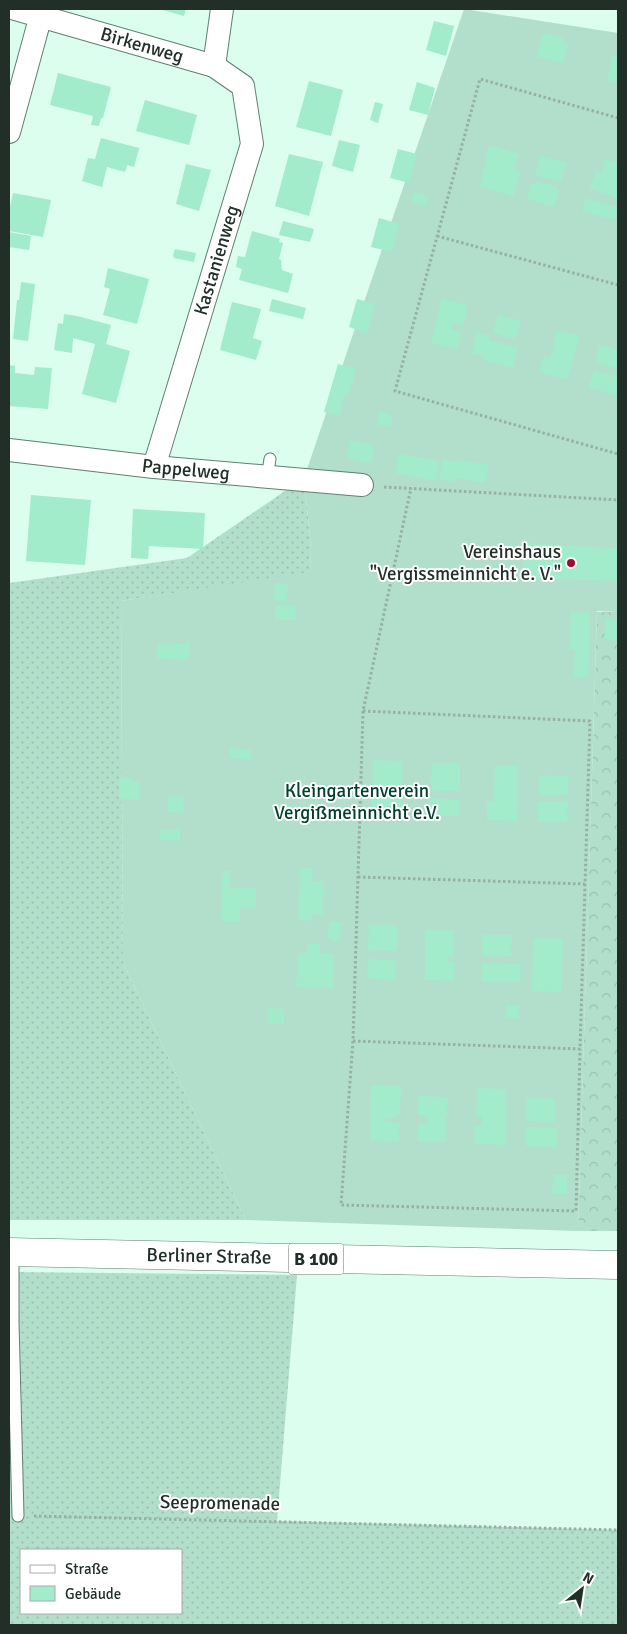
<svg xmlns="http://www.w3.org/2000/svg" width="627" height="1634" font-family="Signika,sans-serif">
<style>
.grass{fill:url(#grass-dots);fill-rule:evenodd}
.forest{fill:url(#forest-crowns)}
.garden{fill:#b2dfcb}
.building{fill:#a2ebcb}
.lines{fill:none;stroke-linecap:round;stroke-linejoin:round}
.service-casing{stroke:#607f71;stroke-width:13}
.minor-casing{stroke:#607f71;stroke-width:24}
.primary-casing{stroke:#607f71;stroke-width:29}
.path{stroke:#95b0a4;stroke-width:3;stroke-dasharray:2.5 2.5;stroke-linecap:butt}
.service{stroke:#fff;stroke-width:11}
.minor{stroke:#fff;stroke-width:22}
.primary{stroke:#fff;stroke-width:28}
.poi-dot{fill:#a30633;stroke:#fff;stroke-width:2}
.labels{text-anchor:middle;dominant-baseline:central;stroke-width:4;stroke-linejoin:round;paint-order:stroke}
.shield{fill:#fff;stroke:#646d69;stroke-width:1}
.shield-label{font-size:18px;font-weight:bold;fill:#222f29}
.street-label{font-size:19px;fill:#222f29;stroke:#fff}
.poi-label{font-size:19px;fill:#222f29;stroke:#fff;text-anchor:end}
.park-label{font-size:19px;fill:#00402d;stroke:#fff}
</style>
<defs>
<pattern id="grass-dots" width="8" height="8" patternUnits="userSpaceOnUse" patternTransform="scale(1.25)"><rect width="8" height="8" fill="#b2dfcb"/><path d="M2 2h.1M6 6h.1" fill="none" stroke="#99c0ae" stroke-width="1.8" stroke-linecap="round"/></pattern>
<pattern id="forest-crowns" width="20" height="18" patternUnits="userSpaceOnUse" patternTransform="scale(1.25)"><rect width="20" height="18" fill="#b2dfcb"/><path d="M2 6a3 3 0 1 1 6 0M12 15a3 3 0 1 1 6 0" fill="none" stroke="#99c0ae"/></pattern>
</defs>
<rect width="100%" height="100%" fill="#dbfeee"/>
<path class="grass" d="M304 478 311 548 310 573 121 601 123 963 246 1220H9V583L187 558Z
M9 1272 297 1275 277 1521 618 1530V1625H9ZM21 1550H181V1613H21Z"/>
<path class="forest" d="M597 612H618V1231H578Z"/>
<path class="garden" d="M464 9 618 33V612L597 611 578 1231 246 1220 123 963 121 601 310 572 311 548 304 478Z"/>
<path class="building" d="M159 9H186L184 16Z
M434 21 454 26 446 56 426 50Z
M543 33 565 38 564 42 569 43 563 63 536 56Z
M612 55 618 56V83L607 80Z
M58 73 111 87 103 118H101L99 126 91 125 93 116 50 105Z
M309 81 343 90 331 136 296 127Z
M417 82 435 88 428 115 409 110Z
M145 100 197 115 189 145 136 131Z
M375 102 383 104 378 123 370 120Z
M101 138 139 148V149L134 167 127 165 125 172 107 167 102 187 82 181 88 158 95 159Z
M339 140 360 145 353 172 332 166Z
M489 145 519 154 514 170 521 172 513 196 479 186 486 162 485 161Z
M398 149 417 154 409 183 390 178Z
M289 154 323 162 309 216 275 206Z
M540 156 567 163 561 182 535 175Z
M605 159 618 163V198L590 189 596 170 601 172Z
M186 164 211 170 199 211 176 204Z
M537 181 558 187 557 190 559 191 554 207 527 199 531 183 536 184Z
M414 192 428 196 425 206 411 202Z
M13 193 51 200 43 237 9 231V212Z
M586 198 618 207 615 220 582 211Z
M379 218 400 224 392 252 371 247Z
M283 221 314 229 310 242 279 235Z
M252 231 280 239 279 242 283 243 279 259 281 260 282 270 293 274 288 293 239 280 242 269 236 267 238 256 245 257Z
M9 232 31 236 29 250 9 247Z
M175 249 196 253 194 262 174 258 173 256Z
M108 268 149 279 137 324 103 315 110 289 104 287Z
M21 282 35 284 28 341 13 339 17 300H19Z
M442 298 468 306 463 325 453 322 451 329 462 332 457 349 431 343Z
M272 299 306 308 303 319 269 311Z
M357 299 375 304 367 333 349 327Z
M232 302 261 309 253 338 262 341 256 360 220 350Z
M64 314 77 316 111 325 106 344 130 351 116 403 82 394 95 344 73 338 72 353 54 350 58 323 63 324Z
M498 314 521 321 515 339 493 333Z
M557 330 580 336 567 380 539 372 544 356 550 358Z
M477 332 490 336 489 340 518 348 513 368 483 360 485 357 471 353Z
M600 345 618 350V369L595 362Z
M338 364 356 369 349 396 345 394 340 416 324 412Z
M9 365 15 366V373L34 375 35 367 52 368 48 409 9 406Z
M594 370 618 377V396L589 387Z
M379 411 393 416 390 427 376 424Z
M351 440 374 445 371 463 347 458Z
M399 453 439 461 436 481 396 473Z
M443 459 457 462 458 460 489 465 485 483 454 478V482L439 479Z
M31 495 91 500 85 565 26 561Z
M133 509 205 513 203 549 149 546 148 559 131 558Z
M524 543 618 548V581L523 578Z
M275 583 288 584 287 601 274 600Z
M275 606H296L295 620H275Z
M571 612 590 613 588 677H574L575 649H569Z
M606 619 618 620 617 641 604 639Z
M186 641H190V656L186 660 157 658V643L186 644Z
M230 748 252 750 251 760 230 758Z
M373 760 402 761 401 789 400 793 376 791V788H373Z
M432 763H460V791L431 790Z
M495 765 518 766 517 821 487 820V801H494Z
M539 775 569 776 567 795H539Z
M119 778H131V781H139V800L119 798Z
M169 796 184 797 183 813 167 812Z
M372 796 401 797V816H372Z
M430 798 459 800V816L429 815Z
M538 801 568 802 567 822 538 821Z
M161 829 180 830V841L160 840Z
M300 868H313L312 881H324L323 915 312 914 311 921 298 920Z
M223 871H231L230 888H256V908L240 907V922L221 921Z
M330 921 341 923 339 942 329 939 327 936Z
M369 924 398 925 397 951 368 950Z
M425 930H454L453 957H448V962H455L454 981 425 980Z
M482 935H512L511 956 482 955Z
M534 938 563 939 561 992 531 991Z
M307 944H320L319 953 334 954V988L296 987 298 953H307Z
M368 959 396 960 395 980 367 978Z
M482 963 521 964 520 982 481 981Z
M506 1005 520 1006 519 1019 505 1018Z
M268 1008 284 1009V1024L267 1023Z
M371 1085 401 1086 400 1115H396V1119L386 1118 385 1122 400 1123 399 1142 370 1140Z
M477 1088 506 1089 505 1145 474 1144V1126H482V1117H476Z
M418 1096 448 1097 447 1116 446 1115 445 1124H447L446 1142 417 1141 418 1123 428 1124V1115H418Z
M527 1098 555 1099V1122L526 1121Z
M526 1127 557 1128V1147L526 1146Z
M553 1175H567V1193H552Z"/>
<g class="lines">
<g class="service-casing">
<path id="service" d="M267 478 270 459
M9 1322H13L18 1516
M13 1322V1252"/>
</g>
<g class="minor-casing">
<g id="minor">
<path id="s1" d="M15 9 214 66 222 9"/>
<path d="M9 132 41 15"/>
<path id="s2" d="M9 450 154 467 362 485"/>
<path id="s3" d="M154 467 252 144 243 86 214 66"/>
</g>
</g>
<g class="primary-casing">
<g id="primary">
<path id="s4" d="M9 1252 618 1265"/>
</g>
</g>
<path class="path" d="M618 118 480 79 395 391 618 454
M437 236 618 285
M384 487 618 500
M363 711 590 721 580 1049 353 1041 363 711 411 488
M358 877 585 884
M353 1041 341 1205 576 1211 580 1049
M34 1516 618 1530"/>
<use href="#service" class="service"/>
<use href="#minor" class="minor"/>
<use href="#primary" class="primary"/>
</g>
<circle class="poi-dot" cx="571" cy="563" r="5"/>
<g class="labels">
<rect class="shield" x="288.5" y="1243.5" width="55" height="31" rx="4"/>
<g class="shield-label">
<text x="316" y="1259">B 100</text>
</g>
<g class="street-label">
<text stroke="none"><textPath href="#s1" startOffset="132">Birkenweg</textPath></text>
<text stroke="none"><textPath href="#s3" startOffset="216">Kastanienweg</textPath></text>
<text stroke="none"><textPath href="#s2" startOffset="178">Pappelweg</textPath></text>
<text stroke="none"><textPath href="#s4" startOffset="200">Berliner Straße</textPath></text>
<text transform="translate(220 1503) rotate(1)">Seepromenade</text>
</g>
<g class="poi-label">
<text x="561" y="552">Vereinshaus<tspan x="561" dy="22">"Vergissmeinnicht e. V."</tspan></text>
</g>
<g class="park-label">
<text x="357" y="791">Kleingartenverein<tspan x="357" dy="22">Vergißmeinnicht e.V.</tspan></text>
</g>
</g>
<rect width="627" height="1634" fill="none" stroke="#222f29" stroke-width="20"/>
<rect x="20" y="1549" width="162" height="65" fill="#ffffff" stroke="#a7aca9"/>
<rect x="30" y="1565" width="25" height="8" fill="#ffffff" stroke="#a7aca9"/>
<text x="65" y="1574" font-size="15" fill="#222f29">Straße</text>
<rect x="30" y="1586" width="25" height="15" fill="#a2ebcb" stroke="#a7aca9"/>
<text x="65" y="1599" font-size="15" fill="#222f29">Gebäude</text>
<g transform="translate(582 1589) rotate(30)" stroke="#ffffff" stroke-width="4" paint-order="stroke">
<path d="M0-4L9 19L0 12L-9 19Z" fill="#222f29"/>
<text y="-8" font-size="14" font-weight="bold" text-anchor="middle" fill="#222f29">N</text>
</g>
</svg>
